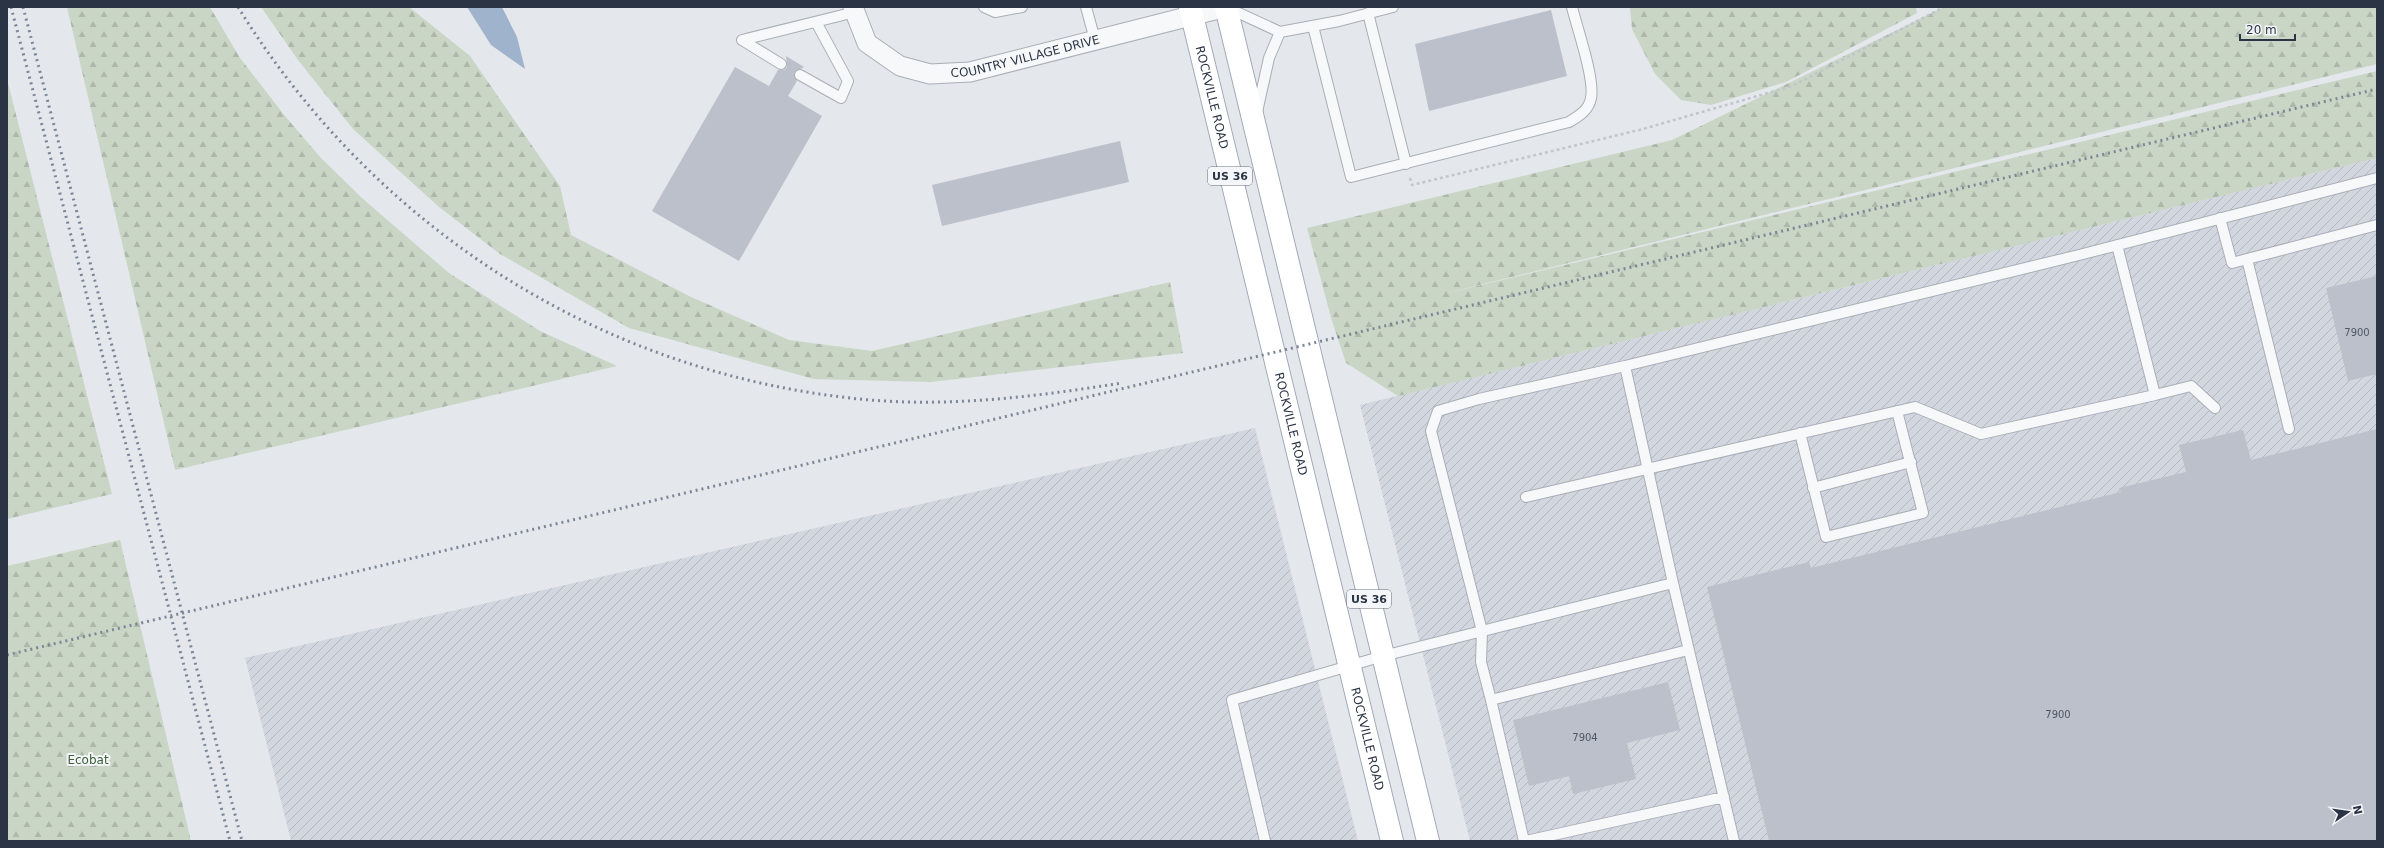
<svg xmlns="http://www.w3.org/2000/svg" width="2384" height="848" font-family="'DejaVu Sans',sans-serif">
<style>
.industrial{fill:url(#industrial-furrows)}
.forest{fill:url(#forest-firs)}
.water{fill:#9fb4cc}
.building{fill:#bbc0ca}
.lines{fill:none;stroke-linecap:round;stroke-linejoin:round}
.service-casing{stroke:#a9aeb7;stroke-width:12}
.minor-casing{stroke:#a9aeb7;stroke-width:21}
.primary-casing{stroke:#a3abb8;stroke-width:24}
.path{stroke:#c2c5cb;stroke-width:2.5;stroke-dasharray:3 3;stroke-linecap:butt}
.service{stroke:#f7f8fa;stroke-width:10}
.minor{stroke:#f7f8fa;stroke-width:19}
.primary{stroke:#fff;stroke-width:22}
.rail{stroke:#7d8696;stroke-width:3;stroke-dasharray:2 4;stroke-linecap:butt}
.labels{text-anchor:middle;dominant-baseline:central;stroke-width:4;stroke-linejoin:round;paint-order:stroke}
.number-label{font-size:10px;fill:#4f5766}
.shield{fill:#f4f6f9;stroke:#676e7b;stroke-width:1}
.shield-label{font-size:11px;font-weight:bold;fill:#2b3445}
.street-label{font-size:12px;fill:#2b3445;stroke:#f4f6f9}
.park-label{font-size:12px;fill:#3f6138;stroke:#f4f6f9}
</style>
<defs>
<pattern id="industrial-furrows" width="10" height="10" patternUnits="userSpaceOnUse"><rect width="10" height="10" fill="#d2d6de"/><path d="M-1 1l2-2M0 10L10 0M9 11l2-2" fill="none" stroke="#b4b8c0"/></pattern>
<pattern id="forest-firs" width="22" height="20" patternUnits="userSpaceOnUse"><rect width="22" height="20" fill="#c9d6c5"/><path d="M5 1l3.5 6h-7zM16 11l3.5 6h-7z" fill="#adb8ab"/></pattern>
</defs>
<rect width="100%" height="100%" fill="#e4e7ec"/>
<path class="industrial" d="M2377 158V841H1470L1360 405Z
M1255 428 1358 841H291L245 658Z"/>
<path class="forest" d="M67 7H210L240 58 285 116 320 157 363 199 449 273 540 331 617 366 175 470Z
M261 7H409L470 56 560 186 571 235 689 296 789 340 872 351 1170 282 1183 353 931 382 814 379 629 328 500 254 439 207 353 129 298 60Z
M1630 7H1916L1917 13 1786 82 1711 105 1681 100 1655 74 1632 29Z
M1944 7H2377V64L1431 297 2377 71V158L1398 396 1346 363 1332 321 1307 228 1672 140Z
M7 79 112 494 7 519Z
M120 540 191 841H7V566Z"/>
<path class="water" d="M467 7H502L517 37 525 69 491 45Z"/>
<path class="building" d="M1551 10 1567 76 1429 111 1415 44Z
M786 56 804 67 795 72 794 75 797 81 788 96 822 116 739 261 652 211 735 67 769 86 778 70H784L787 67Z
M1120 141 1129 182 942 226 932 185Z
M2377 276V374L2348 381 2326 288Z
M2377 429V841H1769L1707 587 1809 562 1811 568 2121 492 2119 488 2186 472 2179 445 2243 430 2251 460Z
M1668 682 1680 730 1627 743 1636 779 1573 794 1569 776 1529 786 1513 720Z"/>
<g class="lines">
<g class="service-casing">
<path id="service" d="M984 7 995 12 1022 7
M1086 7 1095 40
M1228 8 1280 32 1339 21 1393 7
M1368 13 1406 164
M1313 26 1351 177 1569 122C1579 116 1589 110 1591 98 1595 79 1577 28 1572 7
M742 40 855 12
M742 40 781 64
M800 75 841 98 848 81 816 22
M1257 112 1269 58 1280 32
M2220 218 2232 263 2377 225
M2247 259 2289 429
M1625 366 1479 399 1438 411 1431 431 1482 631 1481 662 1491 700 1688 650
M2155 395 2191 386 2215 408
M1800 433 1826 537 1923 513 1897 411
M1813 488 1911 462
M1526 497 1915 407 1981 434 2155 395 2117 245
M1673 583 1734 841
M1491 700 1524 841
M1265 841 1232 700 1383 656 1673 583 1625 366 2079 255 2377 178
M1526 841 1724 797"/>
</g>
<g class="minor-casing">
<g id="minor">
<path id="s1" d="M853 7 867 43 900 66 930 74 970 72 1226 7"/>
</g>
</g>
<g class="primary-casing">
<g id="primary">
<path id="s2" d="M1190 7 1392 841"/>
<path d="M1226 7 1428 841"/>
</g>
</g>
<path class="path" d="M1410 178 1412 185 1643 129 1792 86 1944 7"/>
<use href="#service" class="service"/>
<use href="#minor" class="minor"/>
<use href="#primary" class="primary"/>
<path class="rail" d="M11 7 230 841
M23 7 242 841
M238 7C376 231 607 377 870 400 955 407 1039 396 1122 383
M7 655 2377 89"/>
</g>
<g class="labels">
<g class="number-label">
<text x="2357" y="332">7900</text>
<text x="2058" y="714">7900</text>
<text x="1585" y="737">7904</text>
</g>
<g class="shield">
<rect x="1208" y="167" width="44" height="18" rx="3"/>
<rect x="1347" y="590" width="44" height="18" rx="3"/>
</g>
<g class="shield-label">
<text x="1230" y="176">US 36</text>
<text x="1369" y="599">US 36</text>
</g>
<g class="street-label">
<text stroke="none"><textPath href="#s1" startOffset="207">COUNTRY VILLAGE DRIVE</textPath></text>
<text stroke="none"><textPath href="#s2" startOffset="93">ROCKVILLE ROAD</textPath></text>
<text stroke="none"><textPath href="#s2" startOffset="429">ROCKVILLE ROAD</textPath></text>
<text stroke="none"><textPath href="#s2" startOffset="753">ROCKVILLE ROAD</textPath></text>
</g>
<g class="park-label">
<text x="88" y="760">Ecobat</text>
</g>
</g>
<rect width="2384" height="848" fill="none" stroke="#2b3445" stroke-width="16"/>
<g transform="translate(2348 812) rotate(77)" stroke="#f4f6f9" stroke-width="3" paint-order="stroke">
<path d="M0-3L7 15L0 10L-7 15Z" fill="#2b3445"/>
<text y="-6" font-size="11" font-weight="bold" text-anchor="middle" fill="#2b3445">N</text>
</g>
<path d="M2240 34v6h55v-6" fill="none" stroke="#2b3445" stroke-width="2"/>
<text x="2246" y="34" font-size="12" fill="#2b3445" stroke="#f4f6f9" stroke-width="3" paint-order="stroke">20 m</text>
</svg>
